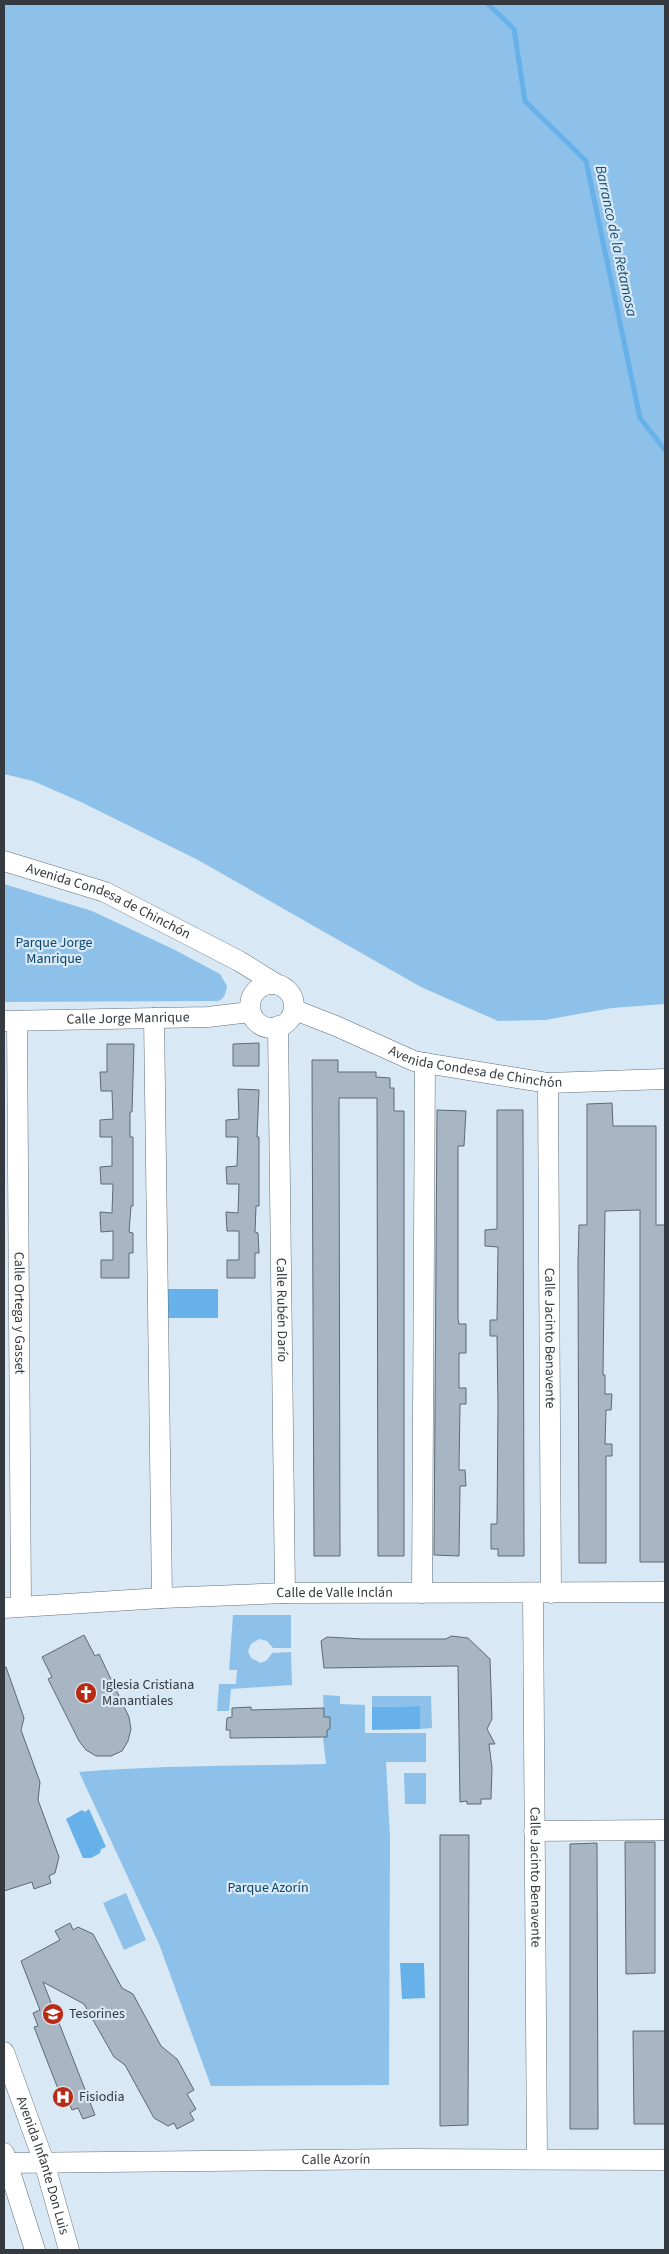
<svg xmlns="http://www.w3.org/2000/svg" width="669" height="2254" font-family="'Source Sans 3',sans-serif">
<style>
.green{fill:#8dc1e9}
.water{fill:#66b1e9}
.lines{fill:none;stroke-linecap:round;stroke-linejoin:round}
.stream{stroke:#66b1e9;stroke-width:5}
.building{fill:#a7b6c2;stroke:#5d6a75}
.street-casing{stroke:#63707b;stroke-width:21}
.street{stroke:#fff;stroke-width:20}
.labels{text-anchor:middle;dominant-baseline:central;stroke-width:4.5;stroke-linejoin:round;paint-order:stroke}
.street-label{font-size:14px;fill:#343a3f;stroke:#d8e8f5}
.park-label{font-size:14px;fill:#09466a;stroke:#d8e8f5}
.poi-label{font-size:14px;fill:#343a3f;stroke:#d8e8f5;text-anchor:start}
.water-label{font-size:15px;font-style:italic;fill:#164f73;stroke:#d8e8f5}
</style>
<rect width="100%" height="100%" fill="#d8e8f5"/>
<path class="green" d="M4 4H665V1004L612 1008 545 1020 498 1021 421 987 198 860 81 802 33 781 4 774Z
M4 884 92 911 175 950 220 974 227 986C226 993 224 1001 216 1001L4 1002Z
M233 1615H291V1648H273L267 1641 259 1639 251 1644 248 1651 251 1658 261 1663 267 1660 272 1653 291 1652 292 1685 231 1689 229 1711H217L219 1684H236L237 1670H229Z
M323 1695 340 1696V1704L365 1705V1733H426V1762H386L390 1837 389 2085 211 2086 159 1944 79 1772C161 1765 243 1766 326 1764L323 1737H327V1730L330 1729V1718L324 1717Z
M372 1696H431L432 1728 420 1729 419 1706 372 1707Z
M404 1773H426V1804H405Z
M126 1893 146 1940 124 1950 103 1903Z"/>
<path class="water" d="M161 1289H218V1318H161Z
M420 1706V1729L372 1730V1707Z
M89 1809 106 1847 101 1849 100 1853 91 1858H83L66 1819 82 1810 85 1812Z
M400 1963H424L425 1998 402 1999Z"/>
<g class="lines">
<path class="stream" d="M488 4 514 29 525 101 586 161 640 418 665 450"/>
</g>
<path class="building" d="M259 1043V1066H233V1044Z
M107 1044H134L132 1112H130V1137H133V1206H131L129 1232 133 1233V1253H129V1278H101V1260H113V1231L101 1232 100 1212 112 1213 113 1184H101L100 1167 112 1166V1137H100V1120L113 1119 112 1091H101L100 1072H107Z
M312 1060H338V1072H376V1077L390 1078V1088H394V1111H404V1556H378L377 1098H339L340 1556H314Z
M238 1089 259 1090 257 1137H259V1206H256L255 1232 258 1233 259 1253H255V1278H227V1260H239V1231H227L226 1212 238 1213 239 1184H227L226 1167 237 1166 238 1137H226V1120L239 1119Z
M612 1103 613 1126H656V1225H665V1562H640V1210L605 1211 603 1375H605V1394H612L611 1410H606L605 1444H612V1456H606V1563H579L578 1262 579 1225H587V1104Z
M437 1110 466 1111 464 1146H458V1318L459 1324H466V1353H459V1388H466V1404H460L459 1468V1470H465L466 1486H460L459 1556 434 1555Z
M497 1110H523L524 1556H498V1549H491V1524H497L498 1406 497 1336H490V1320H497L498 1247 485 1246V1230L497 1229Z
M84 1635 95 1656 99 1654 129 1717 131 1729 128 1741 122 1751 111 1756H96L86 1750 79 1741 48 1679 52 1677 42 1657Z
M451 1636 468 1638 490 1659 492 1719 487 1729 495 1744H489L492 1768 491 1799H481V1804H467V1801L460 1802 458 1666 324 1668 321 1641 327 1637 363 1639H446Z
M4 1667H6L24 1718 21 1730 40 1782 38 1800 59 1857 55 1873 49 1876 51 1883 34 1889 32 1882 4 1891Z
M251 1707V1710L324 1708V1717H330V1729L327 1730V1737L230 1738V1730H226L227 1718 232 1717V1708Z
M440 1835H469L468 2125 440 2126Z
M625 1842H655V1973L626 1974Z
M597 1843 598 2129H570V1844Z
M70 1923 73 1930 78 1927 93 1934 122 1988 133 1994 161 2046 177 2059 194 2090 187 2094 196 2109 190 2113 194 2120 177 2129 174 2123 168 2126 154 2118 125 2065 114 2057 84 2004 43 1982 95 2115 83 2119 78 2108 72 2110 67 2098 62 2099 34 2027 38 2026 33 2013 40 2010 21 1961 60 1940 55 1931Z
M633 2031H665V2124H634Z"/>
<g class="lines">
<g class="street-casing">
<g id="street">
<path id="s1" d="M4 861 105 892 239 961 276 984"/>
<circle cx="272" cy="1006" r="22"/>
<path id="s2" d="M295 1010 336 1026 414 1061 425 1063 548 1083 665 1079"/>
<path d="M154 1018 162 1598"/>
<path id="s3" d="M4 1021 208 1017 250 1012"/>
<path id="s4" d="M17 1021 21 1606"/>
<path id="s5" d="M278 1026 285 1593"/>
<path id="s6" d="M548 1083 551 1593"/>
<path d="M422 1593 425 1063"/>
<path id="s7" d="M533 1593 537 2159"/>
<path id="s8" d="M4 1608 162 1598 285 1593 665 1592"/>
<path d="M534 1831 665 1830"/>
<path id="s9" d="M4 2052 44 2162 69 2250"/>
<path d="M4 2153 35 2250"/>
<path id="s10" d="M4 2163 406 2159 665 2160"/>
</g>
</g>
<use href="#street" class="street"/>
</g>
<defs>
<g id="church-disc" transform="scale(1.125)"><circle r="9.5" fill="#b82c15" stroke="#d8e8f5"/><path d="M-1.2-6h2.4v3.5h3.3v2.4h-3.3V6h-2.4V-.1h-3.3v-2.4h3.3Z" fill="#fff"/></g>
<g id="school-disc" transform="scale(1.125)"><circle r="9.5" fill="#b82c15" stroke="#d8e8f5"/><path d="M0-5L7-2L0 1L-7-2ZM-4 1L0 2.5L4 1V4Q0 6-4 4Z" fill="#fff"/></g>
<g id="hospital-disc" transform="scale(1.125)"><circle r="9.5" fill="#b82c15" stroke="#d8e8f5"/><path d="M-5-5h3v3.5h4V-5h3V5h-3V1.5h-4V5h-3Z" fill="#fff"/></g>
</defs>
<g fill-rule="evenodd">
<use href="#church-disc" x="86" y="1693"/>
<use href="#school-disc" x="53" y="2014"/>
<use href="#hospital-disc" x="63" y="2097"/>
</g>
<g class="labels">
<g class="street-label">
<text stroke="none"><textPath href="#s1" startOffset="112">Avenida Condesa de Chinchón</textPath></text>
<text stroke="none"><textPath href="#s3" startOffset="124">Calle Jorge Manrique</textPath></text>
<text stroke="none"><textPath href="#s2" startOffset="191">Avenida Condesa de Chinchón</textPath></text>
<text stroke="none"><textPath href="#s5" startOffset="284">Calle Rubén Darío</textPath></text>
<text stroke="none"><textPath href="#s4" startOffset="292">Calle Ortega y Gasset</textPath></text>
<text stroke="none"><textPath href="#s6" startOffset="255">Calle Jacinto Benavente</textPath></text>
<text stroke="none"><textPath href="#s8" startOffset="331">Calle de Valle Inclán</textPath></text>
<text stroke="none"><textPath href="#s7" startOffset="284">Calle Jacinto Benavente</textPath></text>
<text stroke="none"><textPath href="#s10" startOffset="332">Calle Azorín</textPath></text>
<text stroke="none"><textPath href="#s9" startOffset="120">Avenida Infante Don Luis</textPath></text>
</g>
<g class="park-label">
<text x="54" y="943">Parque Jorge<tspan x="54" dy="16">Manrique</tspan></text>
<text x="268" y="1888">Parque Azorín</text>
</g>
<g class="poi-label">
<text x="102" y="1685">Iglesia Cristiana<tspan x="102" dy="16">Manantiales</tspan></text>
<text x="69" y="2014">Tesorines</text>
<text x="79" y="2097">Fisiodia</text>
</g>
<g class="water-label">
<text transform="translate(616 241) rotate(78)">Barranco de la Retamosa</text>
</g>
</g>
<rect width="669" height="2254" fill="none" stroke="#343a3f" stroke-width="10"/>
</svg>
